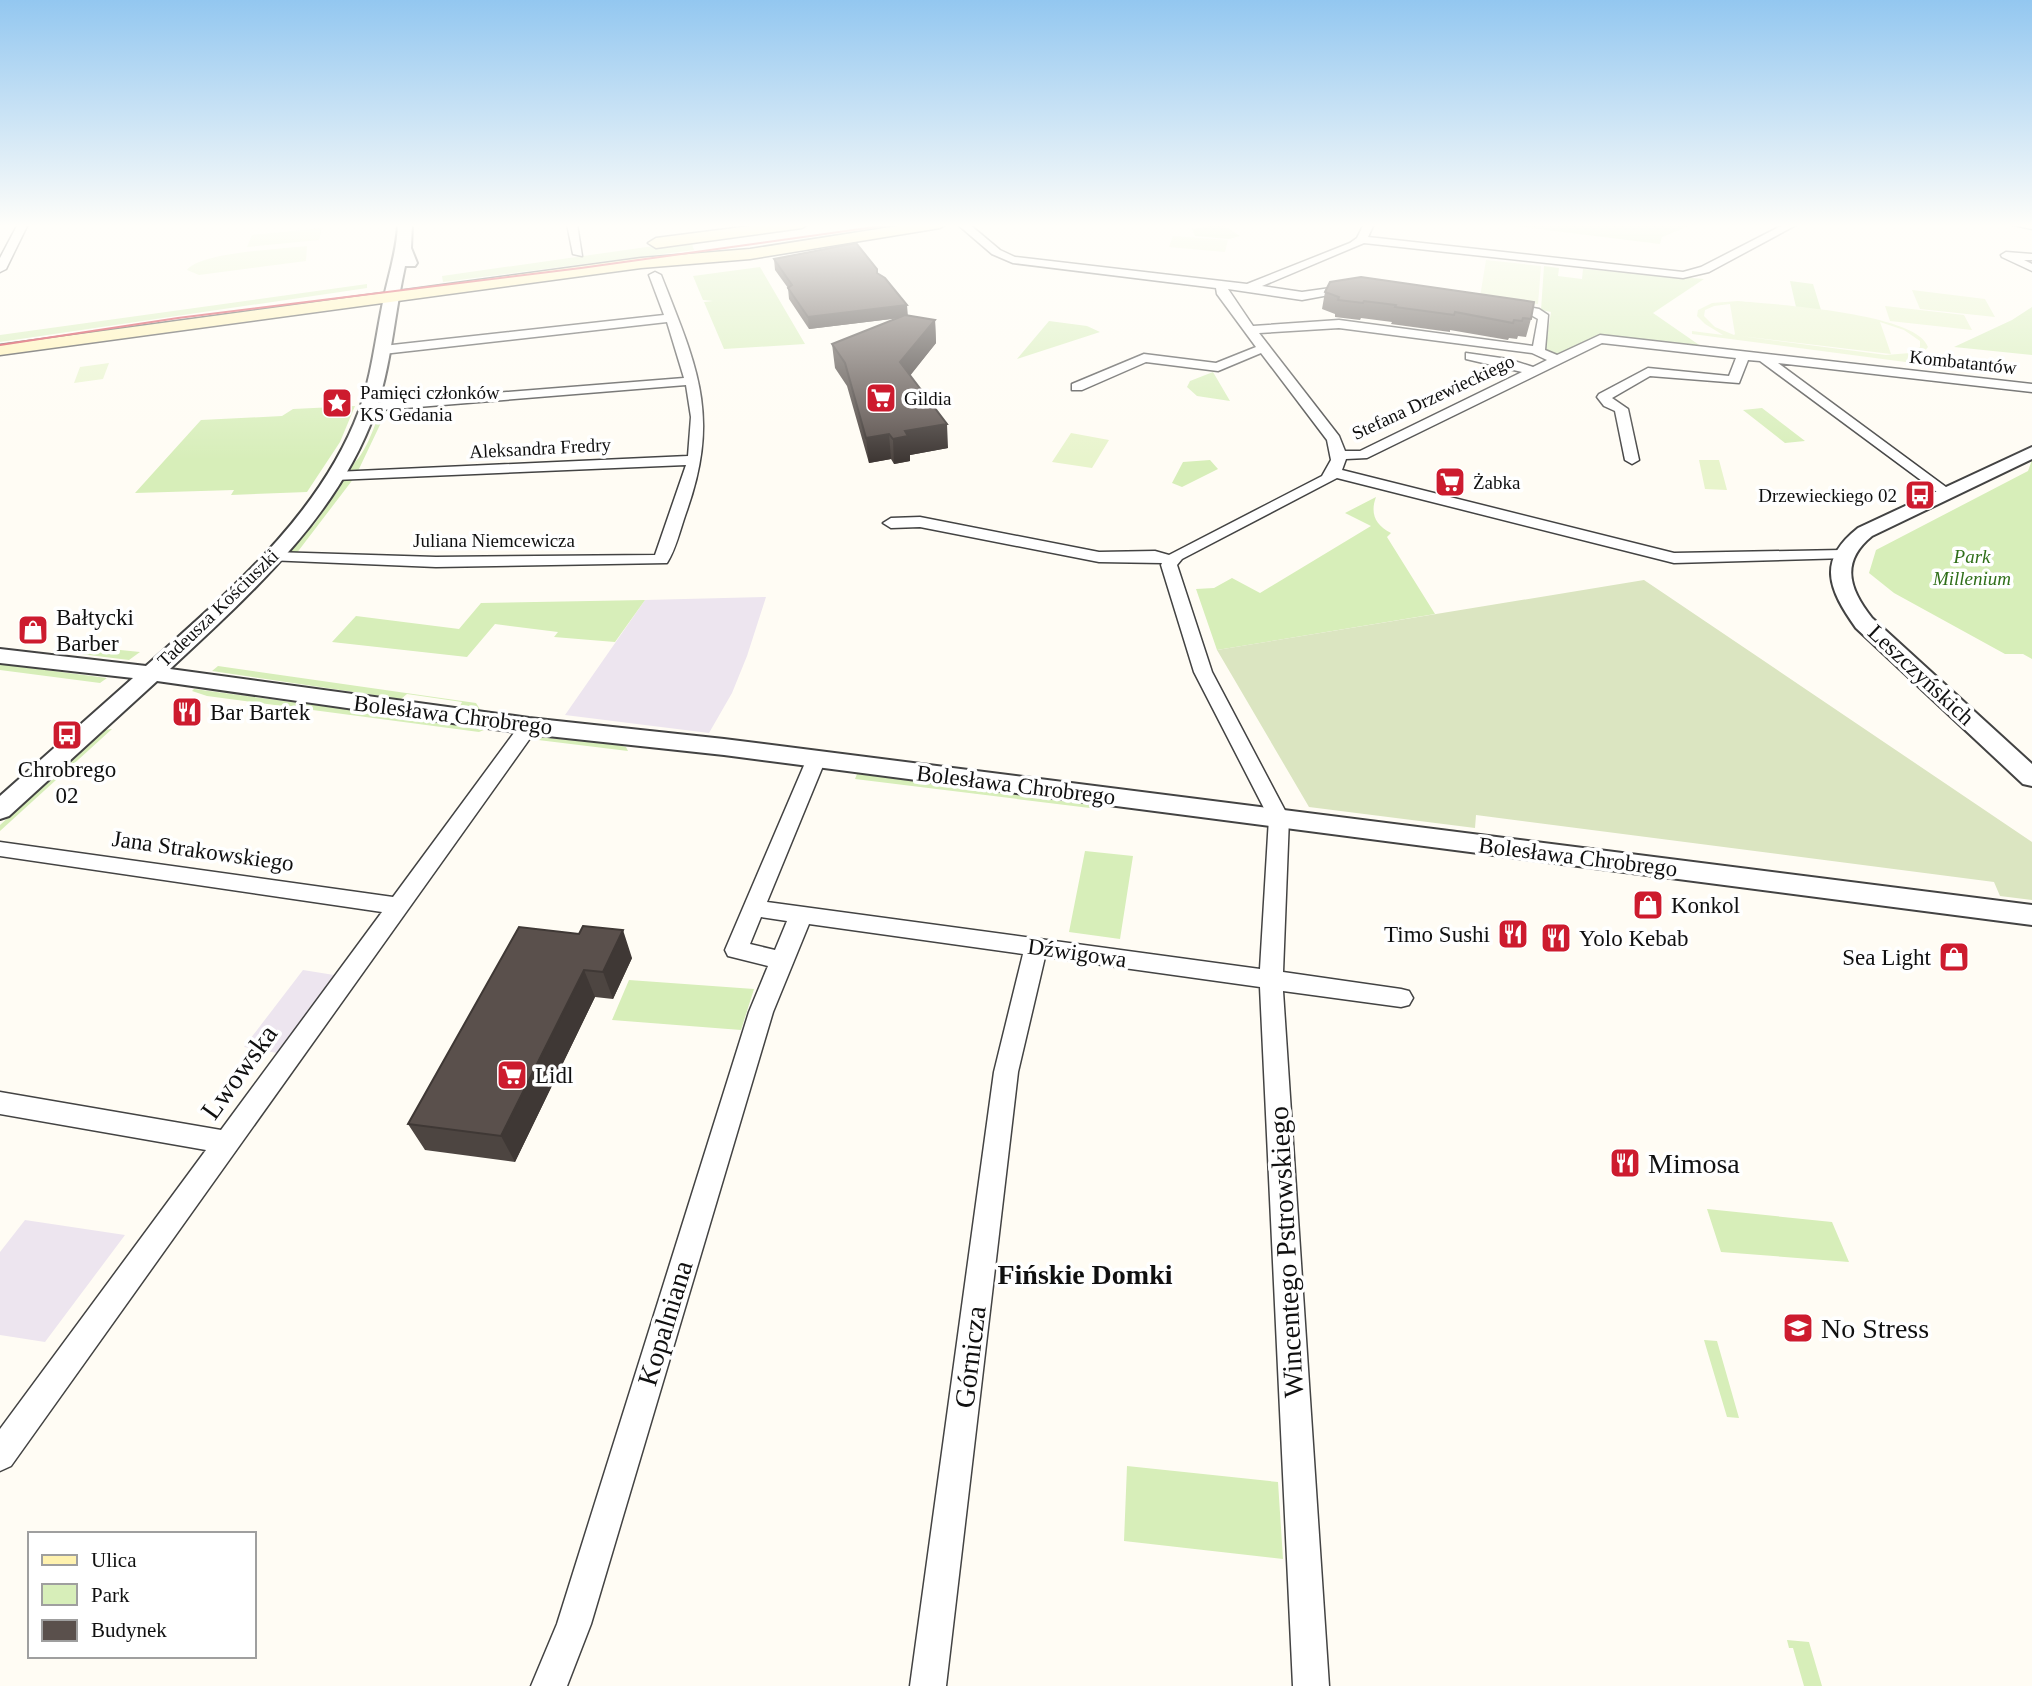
<svg xmlns="http://www.w3.org/2000/svg" width="2032" height="1686" font-family="'Times New Roman',serif">
<style>
.industrial{fill:#ede5ef}
.green{fill:#d7eeb9}
.cemetery{fill:#dbe5c1}
.pitch{fill:#e8f4cc;fill-rule:evenodd}
.lines{fill:none;stroke-linecap:round;stroke-linejoin:round}
.minor-casing{stroke:#434343;stroke-width:3}
.tertiary-casing{stroke:#434343;stroke-width:4}
.secondary-casing{stroke:#323232;stroke-width:3}
.minor{fill:#fff;fill-rule:evenodd}
.tertiary{fill:#fff;fill-rule:evenodd}
.secondary{fill:#fff2af;fill-rule:evenodd}
.tram{stroke:#cd1b2e;stroke-width:2}
.wall{fill:#4d4541}
.shaded-wall{fill:#3f3835}
.building{fill:#5a504c;stroke:#3f3835;stroke-width:2}
.labels{text-anchor:middle;dominant-baseline:central;stroke-width:7;stroke-linejoin:round;paint-order:stroke}
.far-street-label{font-size:19px;fill:#101010;stroke:#fff}
.far-poi-label{font-size:19px;fill:#101010;stroke:#fff;text-anchor:start}
.far-park-label{font-size:19px;font-style:italic;fill:#306f1a;stroke:#fff}
.poi-label{font-size:23px;fill:#101010;stroke:#fff;text-anchor:start}
.street-label{font-size:23px;fill:#101010;stroke:#fff}
.near-street-label{font-size:28px;fill:#101010;stroke:#fff}
.near-poi-label{font-size:28px;fill:#101010;stroke:#fff;text-anchor:start}
.near-neighbourhood-label{font-size:28px;font-weight:bold;fill:#101010;stroke:#fff}
</style>
<rect width="100%" height="100%" fill="#fffcf4"/>
<path class="industrial" d="M766 597 747 656 732 693 709 733 565 715 645 600Z
M303 970 334 975 277 1053 244 1047Z
M25 1220 125 1235 45 1342 0 1335V1252Z"/>
<path class="green" d="M1222 224 1240 236 1229 239 1195 236 1192 229Z
M1498 224H1694L1662 237 1660 244Z
M682 242 692 244 694 250 443 282 442 276Z
M1544 266 1559 268 1558 276 1582 279 1583 269 1704 279 1653 313 1705 349 1599 335 1560 355 1545 351 1551 312 1541 310Z
M760 267 805 344 724 349 704 302 713 301 703 300 693 276Z
M1790 281 1813 284 1821 310 1796 307Z
M367 284V288L0 342V335Z
M2032 307V355L1954 347 2012 320Z
M1049 321 1087 326 1100 332 1017 359Z
M1213 372 1230 401 1197 396 1187 387 1190 381Z
M355 406 340 442 307 492 231 495 234 490 135 493 201 420 282 416 293 409Z
M388 408 358 471 352 472 348 468C364 458 372 432 379 415L376 413 378 410Z
M1762 408 1805 441 1785 443 1743 410Z
M1210 460 1218 469 1182 487 1172 483 1183 462Z
M2032 460V659L2023 654H2005L1894 593 1869 573 1876 550 2028 471Z
M348 478H354L296 554 291 553 289 551 305 529 313 526 341 486 339 483Z
M1376 497C1370 513 1375 525 1391 533L1387 537 1435 614 1217 650 1196 589 1214 588 1232 578 1260 593 1371 526 1345 513Z
M645 600 615 642 554 637 558 632 495 624 467 657 332 642 356 616 459 629 481 603Z
M62 644 140 652 129 660 56 651Z
M0 664 107 678 100 683 0 670Z
M218 666 476 703 481 711 459 708 462 702 407 694 401 699 212 671Z
M194 689 489 728 479 732 207 696 192 691Z
M112 729 0 831V825L104 730Z
M539 737 618 745 626 747 628 751 530 739Z
M857 774 1098 803V809L855 779Z
M1085 851 1133 856 1120 939 1069 932Z
M629 980 754 989 741 1030 612 1020Z
M1707 1209 1832 1222 1849 1262 1721 1252Z
M1704 1340 1717 1341 1739 1418 1727 1417Z
M1127 1466 1278 1482 1283 1559 1124 1541Z
M1787 1640 1809 1642 1822 1686H1804L1793 1648H1789Z"/>
<path class="cemetery" d="M1644 580 2032 842V900L2000 896 1994 882 1476 815 1475 828 1309 807 1217 650Z"/>
<path class="pitch" d="M322 228 319 240 247 247 252 235Z
M1173 236 1228 240 1225 252 1169 247Z
M307 246 306 261 199 275 187 270C200 252 283 249 307 246Z
M1486 260 1541 266 1538 304 1480 297Z
M1912 290 1985 299 1995 317 1920 309Z
M1738 301C1772 304 1918 313 1928 347L1922 354 1907 358 1913 363 1692 334V331L1723 335 1705 324 1697 316 1698 310 1712 303ZM1730 304 1735 334 1734 335 1715 327 1704 316 1705 310 1714 306ZM1880 322 1904 330 1920 341V347L1910 353 1886 355 1740 336 1891 354Z
M1885 306 1964 315 1972 330 1890 321Z
M109 363 103 379 74 383 80 367Z
M1071 433 1109 440 1092 468 1052 462Z
M1699 460H1719L1727 490 1705 489Z"/>
<g class="lines">
<g class="minor-casing">
<path id="minor" d="M18 224H28L6 269 0 272V258Z
M567 224H577L582 256 573 254Z
M957 224H969L1000 250 1015 257 1247 284 1350 243 1357 238 1364 224H1374L1368 237 1683 272 1701 267 1785 224H1798L1709 272 1683 278 1364 243 1262 286 1302 292 1352 285 1358 288 1356 290 1302 300 1228 289 1253 326 1339 320 1533 346 1538 319 1531 315 1502 310V304L1506 303 1539 309 1548 315 1545 350 1557 355 1600 335 2032 384V392L1778 363 1950 490 1953 493 1945 498 1760 361 1748 360 1739 383 1650 376 1612 398 1628 409 1639 460 1632 464 1625 460 1615 411 1604 406 1597 397 1599 394 1648 368 1729 376 1736 358 1602 343 1367 458 1346 459 1342 470 1674 553 1842 550 1848 552 1850 555 1848 558 1674 563 1337 478 1182 559 1177 565 1212 672 1289 818 1283 972 1401 989 1409 991 1413 998 1409 1005 1401 1007 1283 991 1329 1686H1293L1260 987 1045 957 1018 1072 946 1686H910L994 1072 1023 954 809 924 773 1012 591 1624 567 1686H531L557 1624 749 1012 768 966 728 956 725 950 808 756H822L825 761 767 902 1260 969 1269 818 1194 672 1161 565 1162 563 1099 562 920 527 891 528 883 523 891 518 920 517 1099 552 1155 551 1169 555 1322 476 1331 460 1327 440 1261 353 1218 371 1146 362 1082 390H1072V384L1144 354 1216 363 1256 347 1217 294 1216 288 1013 263 992 254ZM1339 328 1532 353 1547 360 1533 367 1508 359 1466 353V359L1522 372 1360 451H1345L1339 436 1259 333ZM761 917 787 921 775 950 750 944Z
M2009 224H2032V229Z
M2006 252 2032 254V260H2024L2032 264V271L2002 257 2001 255Z
M655 272 661 275C697 367 721 415 686 513 680 530 676 549 667 563L436 567 267 560 265 557 273 552 436 557 655 555 686 465 335 480 328 476 335 472 688 456 691 417 686 385 369 411 362 407 369 403 684 378 667 322 383 354 377 350 383 346 664 315 649 275Z
M529 720 536 722 539 726 536 730 11 1466 0 1471V1429L206 1150 0 1114V1092L221 1130 382 912 0 856V842L393 897 522 722Z"/>
</g>
<g class="tertiary-casing">
<path id="tertiary" d="M398 224H412L411 248 417 263 415 266H405L404 271C394 317 391 367 375 412 338 517 249 595 170 669L529 718 724 739 2032 905V925L724 755 529 734 157 681 9 816 0 819V796L133 678 0 663V649L146 666C227 593 320 516 359 411 371 378 375 342 382 307 387 279 397 253 398 224Z
M2032 447V459L1872 536C1840 562 1849 589 1872 618L2032 764V786L2023 784 1856 628C1829 590 1816 561 1858 528Z"/>
</g>
<g class="secondary-casing">
<path id="secondary" d="M766 224H809L802 228 656 248 648 243 656 238Z
M910 224H947L940 228 750 259 641 268 0 355V345L641 258 750 249Z"/>
</g>
<use href="#minor" class="minor"/>
<use href="#tertiary" class="tertiary"/>
<use href="#secondary" class="secondary"/>
<path class="tram" d="M0 345 178 318 581 268 896 224"/>
</g>
<path class="wall" d="M774 259 878 274 908 316 935 320 936 343 910 375 948 448 910 455V461L894 464 891 459 869 463 847 386 835 368 832 344 899 318 809 329 789 299 788 288 775 270Z
M1325 292 1531 319 1526 337 1518 336 1517 339 1509 338 1508 340 1450 330V332L1391 324 1392 322 1361 318 1360 320 1335 317V314L1322 309Z
M579 934 632 958 613 999 595 997 515 1162 425 1150 408 1124Z"/>
<path class="shaded-wall" d="M907 305 908 317 809 329 808 317Z
M935 320 936 343 902 386 900 362Z
M947 424 948 448 910 455V461L894 464 893 439 905 431Z
M889 434 891 459 869 463 866 438Z
M623 930 632 958 613 999 603 972Z
M584 970 595 997 515 1162 501 1136Z"/>
<path class="building" d="M856 243 877 269V273L885 278 907 305 808 317 788 288 792 285 774 259Z
M1361 277 1534 302 1531 319 1523 318 1522 321 1514 320 1513 323 1455 312 1454 315 1395 307 1396 305 1364 301 1363 303 1338 300 1339 297 1325 292 1330 282Z
M905 315 935 320 900 362 947 424 905 431 908 436 893 439 889 434 866 438 845 363 832 344Z
M583 926 623 930 603 972 584 970 501 1136 408 1124 519 927 579 934Z"/>
<linearGradient id="sky" x2="0" y2="1"><stop stop-color="#93c7f0"/><stop offset="0.49" stop-color="#fffefa"/><stop offset="1" stop-color="#fffefa" stop-opacity="0"/></linearGradient>
<rect width="2032" height="460" fill="url(#sky)"/>
<defs>
<g id="supermarket-square" transform="scale(1.575)"><rect x="-9" y="-9" width="18" height="18" rx="4" fill="#cd1b2e" stroke="#fff"/><path d="M-6-5.5h2.5l.6 2H6L4.5 2H-2.5L-4.4-4H-6ZM-1.5 3.2a1.3 1.3 0 1 0 .1 0ZM3 3.2a1.3 1.3 0 1 0 .1 0Z" fill="#fff"/></g>
<g id="sight-square" transform="scale(1.575)"><rect x="-9" y="-9" width="18" height="18" rx="4" fill="#cd1b2e" stroke="#fff"/><path d="M0-6L1.8-2.2L6-1.7L2.9 1.2L3.7 5.4L0 3.3L-3.7 5.4L-2.9 1.2L-6-1.7L-1.8-2.2Z" fill="#fff"/></g>
<g id="bus-square" transform="scale(1.575)"><rect x="-9" y="-9" width="18" height="18" rx="4" fill="#cd1b2e" stroke="#fff"/><path d="M-5-6H5V4H4V6H2V4H-2V6H-4V4H-5ZM-3.5-4V0h7V-4ZM-3.5 1.2v1.5H-2V1.2ZM2 1.2v1.5H3.5V1.2Z" fill="#fff"/></g>
<g id="shop-square" transform="scale(1.575)"><rect x="-9" y="-9" width="18" height="18" rx="4" fill="#cd1b2e" stroke="#fff"/><path d="M-5-2.5h2.3a2.7 3.5 0 0 1 5.4 0H5L5.5 6h-11ZM-1.5-2.5h3a1.5 2.3 0 0 0-3 0Z" fill="#fff"/></g>
<g id="restaurant-square" transform="scale(1.575)"><rect x="-9" y="-9" width="18" height="18" rx="4" fill="#cd1b2e" stroke="#fff"/><path d="M-5-6h1v4h1v-4h1v4h1v-4h1v5L-1.5 .5V6h-2V.5L-5-1ZM5-6V6H3V1.5H1.5Q1.5-4 5-6Z" fill="#fff"/></g>
<g id="school-square" transform="scale(1.575)"><rect x="-9" y="-9" width="18" height="18" rx="4" fill="#cd1b2e" stroke="#fff"/><path d="M0-5L7-2L0 1L-7-2ZM-4 1L0 2.5L4 1V4Q0 6-4 4Z" fill="#fff"/></g>
</defs>
<g fill-rule="evenodd">
<use href="#supermarket-square" x="881" y="398"/>
<use href="#sight-square" x="337" y="403"/>
<use href="#supermarket-square" x="1450" y="482"/>
<use href="#bus-square" x="1920" y="495"/>
<use href="#shop-square" x="33" y="630"/>
<use href="#restaurant-square" x="187" y="712"/>
<use href="#bus-square" x="67" y="735"/>
<use href="#shop-square" x="1648" y="905"/>
<use href="#restaurant-square" x="1513" y="934"/>
<use href="#restaurant-square" x="1556" y="938"/>
<use href="#shop-square" x="1954" y="957"/>
<use href="#supermarket-square" x="512" y="1075"/>
<use href="#restaurant-square" x="1625" y="1163"/>
<use href="#school-square" x="1798" y="1328"/>
</g>
<g class="labels">
<g class="far-street-label">
<text transform="translate(1963 362) rotate(6)">Kombatantów</text>
<text transform="translate(1433 397) rotate(-25)">Stefana Drzewieckiego</text>
<text transform="translate(540 448) rotate(-3)">Aleksandra Fredry</text>
<text x="494" y="540">Juliana Niemcewicza</text>
<text transform="translate(218 608) rotate(-44)">Tadeusza Kościuszki</text>
</g>
<g class="far-poi-label">
<text x="360" y="392">Pamięci członków<tspan x="360" dy="22">KS Gedania</tspan></text>
<text x="904" y="398">Gildia</text>
<text x="1473" y="482">Żabka</text>
<text x="1897" y="495" text-anchor="end">Drzewieckiego 02</text>
</g>
<g class="far-park-label">
<text x="1972" y="556">Park<tspan x="1972" dy="22">Millenium</tspan></text>
</g>
<g class="poi-label">
<text x="56" y="617">Bałtycki<tspan x="56" dy="26">Barber</tspan></text>
<text x="210" y="712">Bar Bartek</text>
<text x="67" y="769" text-anchor="middle">Chrobrego<tspan x="67" dy="26">02</tspan></text>
<text x="1671" y="905">Konkol</text>
<text x="1490" y="934" text-anchor="end">Timo Sushi</text>
<text x="1579" y="938">Yolo Kebab</text>
<text x="1931" y="957" text-anchor="end">Sea Light</text>
<text x="535" y="1075">Lidl</text>
</g>
<g class="street-label">
<text transform="translate(1921 675) rotate(43)">Leszczyńskich</text>
<text transform="translate(453 715) rotate(7)">Bolesława Chrobrego</text>
<text transform="translate(1016 785) rotate(7)">Bolesława Chrobrego</text>
<text transform="translate(203 851) rotate(8)">Jana Strakowskiego</text>
<text transform="translate(1578 857) rotate(7)">Bolesława Chrobrego</text>
<text transform="translate(1077 953) rotate(8)">Dźwigowa</text>
</g>
<g class="near-street-label">
<text transform="translate(239 1072) rotate(-54)">Lwowska</text>
<text transform="translate(1286 1252) rotate(-93)">Wincentego Pstrowskiego</text>
<text transform="translate(665 1323) rotate(-73)">Kopalniana</text>
<text transform="translate(970 1357) rotate(-83)">Górnicza</text>
</g>
<g class="near-poi-label">
<text x="1648" y="1163">Mimosa</text>
<text x="1821" y="1328">No Stress</text>
</g>
<g class="near-neighbourhood-label">
<text x="1085" y="1274">Fińskie Domki</text>
</g>
</g>
<rect x="28" y="1532" width="228" height="126" fill="#ffffff" stroke="#9f9f9f" stroke-width="2"/>
<rect x="42" y="1555" width="35" height="10" fill="#fff2af" stroke="#9f9f9f" stroke-width="2"/>
<text x="91" y="1567" font-size="21" fill="#101010">Ulica</text>
<rect x="42" y="1584" width="35" height="21" fill="#d7eeb9" stroke="#9f9f9f" stroke-width="2"/>
<text x="91" y="1602" font-size="21" fill="#101010">Park</text>
<rect x="42" y="1620" width="35" height="21" fill="#5a504c" stroke="#9f9f9f" stroke-width="2"/>
<text x="91" y="1637" font-size="21" fill="#101010">Budynek</text>
</svg>
